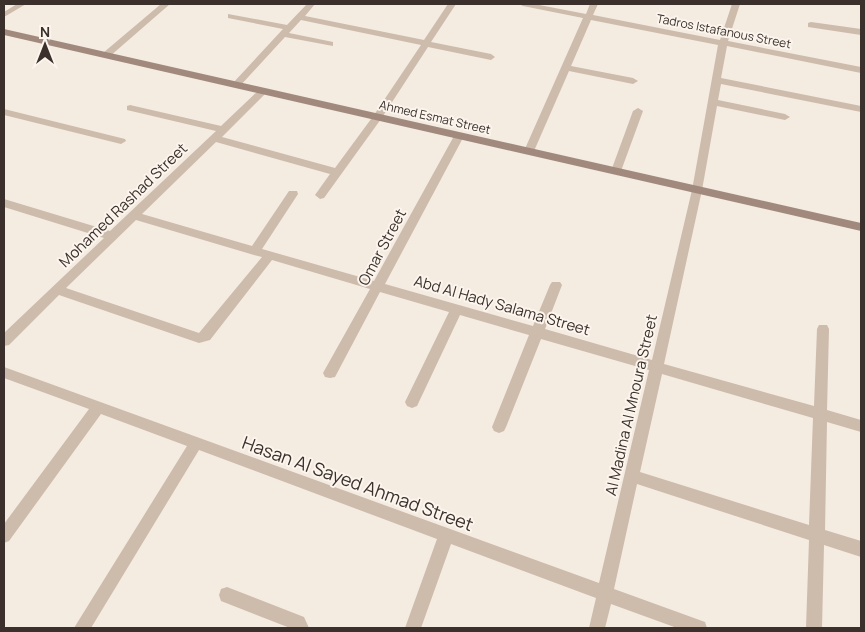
<svg xmlns="http://www.w3.org/2000/svg" width="865" height="632" font-family="Manrope,sans-serif">
<style>
.lines{fill:none;stroke-linecap:round;stroke-linejoin:round}
.minor{fill:#cdbbac;fill-rule:evenodd}
.secondary{fill:#a18a7d;fill-rule:evenodd}
.labels{text-anchor:middle;dominant-baseline:central;stroke-width:4;stroke-linejoin:round;paint-order:stroke}
.far-street-label{font-size:12px;fill:#3b302b;stroke:#fbf5ee}
.street-label{font-size:15px;fill:#3b302b;stroke:#fbf5ee}
.near-street-label{font-size:18px;fill:#3b302b;stroke:#fbf5ee}
</style>
<rect width="100%" height="100%" fill="#f4ebe1"/>
<g class="lines">
<path class="minor" d="M17 4H26L4 17V12Z
M161 4H170L109 57H103V53Z
M307 4H315L305 16 424 40 448 4H456L431 42 491 54 495 57 491 60 428 47 381 119 324 198 320 199 315 195 330 174 216 142 142 214 252 246 289 191H297L298 194 262 249 374 281 454 136 455 134H463L464 136 385 284 533 326 550 285 552 282H560L562 285 545 329 652 360 692 190 718 45 591 20 571 66 633 78 638 81 633 84 569 71 534 151 529 154 524 151 583 18 523 6 519 4H534L586 14 590 4H598L593 15 720 40 732 4H740L728 41 861 67V73L727 46 721 78 861 106V112L721 84 718 100 785 114 790 117 785 120 717 106 702 190 664 364 814 406 817 329 819 325H827L829 329 827 410 861 420V432L827 422 825 530 861 541V557L824 545 822 628H806L809 540 637 484 614 589 705 622 707 628H677L611 604 605 628H589L596 598 451 544 421 628H405L437 539 199 450 91 628H74L187 446 101 414 9 541 4 543V524L89 409 4 378V367L599 583 649 370 541 339 506 427 504 431 499 433 494 431 492 427 529 335 460 315 417 406 412 408 407 406 405 402 449 312 380 292 335 377 330 378 325 377 323 373 370 289 272 260 210 340 199 343 59 295 9 345 4 346V333L104 238 4 207V199L110 231 216 131 127 110V106L130 105 221 126 260 89H266V93L222 137 335 168 374 115 421 45 301 20 289 33 333 42V46L285 37 239 87H233V83L283 29 228 18V14L287 25ZM136 220 254 255 262 257 199 333 66 288ZM662 374 813 418 809 525 640 472Z
M811 22 861 29V35L808 27V23Z
M638 108 643 111 621 171 620 173H612L611 171 633 111Z
M4 109 125 139 126 141 121 144 4 115Z
M227 587 304 617 309 628H290L221 601 219 595 221 589Z"/>
<path class="secondary" d="M4 29 861 223V231L4 35Z"/>
</g>
<g class="labels">
<g class="far-street-label">
<text transform="translate(724 31) rotate(11)">Tadros Istafanous Street</text>
<text transform="translate(435 117) rotate(13)">Ahmed Esmat Street</text>
</g>
<g class="street-label">
<text transform="translate(123 205) rotate(-44)">Mohamed Rashad Street</text>
<text transform="translate(382 247) rotate(-62)">Omar Street</text>
<text transform="translate(502 305) rotate(16)">Abd Al Hady Salama Street</text>
<text transform="translate(631 405) rotate(-77)">Al Madina Al Mnoura Street</text>
</g>
<g class="near-street-label">
<text transform="translate(358 483) rotate(20)">Hasan Al Sayed Ahmad Street</text>
</g>
</g>
<rect width="865" height="632" fill="none" stroke="#3b302b" stroke-width="10"/>
<g transform="translate(45 45)" stroke="#fbf5ee" stroke-width="4" paint-order="stroke">
<path d="M0-4L9 19L0 12L-9 19Z" fill="#3b302b"/>
<text y="-8" font-size="14" font-weight="bold" text-anchor="middle" fill="#3b302b">N</text>
</g>
</svg>
